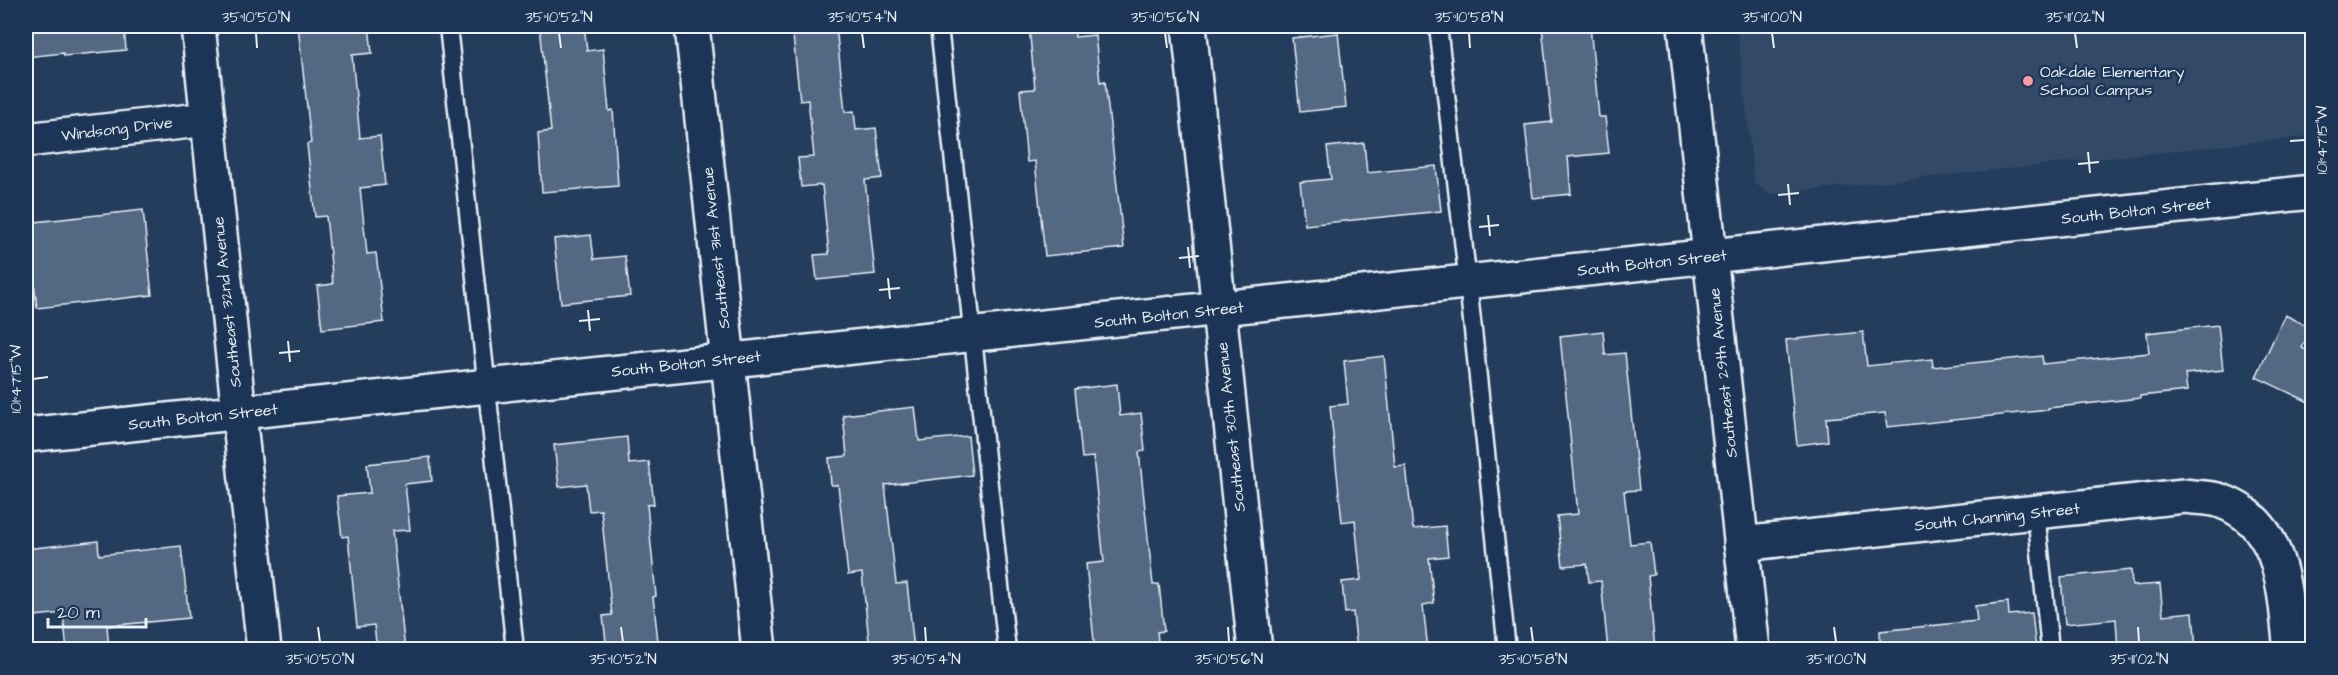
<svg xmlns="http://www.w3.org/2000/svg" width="2338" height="675" font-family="'Architects Daughter',sans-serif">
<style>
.built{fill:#334a68}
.building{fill:#536782;stroke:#e8f1f8;stroke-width:1.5}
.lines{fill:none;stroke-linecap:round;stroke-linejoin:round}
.lane-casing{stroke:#e8f1f8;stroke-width:21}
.street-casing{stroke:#e8f1f8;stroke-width:38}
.secondary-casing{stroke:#e8f1f8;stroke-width:38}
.lane{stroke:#1d3557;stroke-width:16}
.street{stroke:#1d3557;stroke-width:33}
.secondary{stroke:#1d3557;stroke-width:33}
.ticks{fill:none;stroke:#e8f1f8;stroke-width:2}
.poi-dot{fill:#ff9aa2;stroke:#1d3557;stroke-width:2}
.labels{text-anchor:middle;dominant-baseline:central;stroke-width:5;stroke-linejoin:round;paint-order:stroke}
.poi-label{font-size:16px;fill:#e8f1f8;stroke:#1d3557;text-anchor:start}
.street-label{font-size:16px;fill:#e8f1f8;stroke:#1d3557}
.neatline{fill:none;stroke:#e8f1f8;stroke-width:2}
.ticks-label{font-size:15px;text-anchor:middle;fill:#e8f1f8}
</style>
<rect width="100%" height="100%" fill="#253d5d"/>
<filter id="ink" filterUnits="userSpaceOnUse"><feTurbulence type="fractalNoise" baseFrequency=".0167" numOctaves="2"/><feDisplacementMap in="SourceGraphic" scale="12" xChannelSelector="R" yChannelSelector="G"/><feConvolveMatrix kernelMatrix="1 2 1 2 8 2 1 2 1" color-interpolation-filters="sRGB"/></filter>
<g filter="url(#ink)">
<path class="built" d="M1737 26H2312V136L1770 194 1754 183Z"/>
<path class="building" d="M26 26H124L126 50 64 56 63 53 26 57Z
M298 26H369L372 53 352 55 360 138 380 136 385 185 360 188 367 254 376 253 384 322 322 329 317 286 333 284 326 216 315 217 307 144 311 143Z
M540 26H584L587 51 603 49 609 111 613 110 618 186 542 192 538 133 551 131Z
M792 26H836L845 112 854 111 856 130 876 128 882 178 865 180 875 274 817 280 814 255 829 254 822 185 801 187 798 158 814 157 808 100 800 101Z
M1029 26H1074L1075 37 1095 35 1100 82 1105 81 1124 248 1045 256 1035 161 1027 162 1020 90 1035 89Z
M1542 26H1590L1599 117H1605L1609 153 1568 157 1571 194 1533 198 1525 125 1552 122Z
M1338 33 1346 107 1300 112 1292 38Z
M1364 143 1367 173 1436 166 1441 211 1305 225 1300 182 1331 179 1327 147Z
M143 210 152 295 37 308 32 264H26V223Z
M591 235 594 259 625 256 630 296 561 303 554 239Z
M2285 315 2312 328 2302 348 2313 353V404L2256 377Z
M2218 325 2223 370 2185 374 2187 391 2140 396V398L2048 408V410L1887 427 1885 413 1826 418 1828 441 1797 445 1786 340 1863 332 1867 366 1932 359 1933 367 2042 356 2043 364 2149 353 2147 333Z
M1603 331 1605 355 1625 353 1639 490 1624 491 1630 544 1650 542 1654 575 1648 576 1655 650H1608L1601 581 1589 582 1587 564 1563 566 1557 516 1578 514 1560 336Z
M1384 356 1395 467 1406 466 1413 529 1445 526 1448 556 1429 558 1434 603 1423 605 1428 650H1357L1353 612 1345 613 1342 582 1361 580 1355 520 1342 522 1330 406 1348 404 1344 361Z
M1117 384 1120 416 1141 413 1145 451 1139 452 1153 585 1159 584 1164 631 1157 632 1159 650H1095L1086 564 1104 562 1093 457 1082 458 1075 389Z
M915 407 919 441 968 436 972 475 885 485 896 584 907 583 914 650H870L862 573 848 575 838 485H831L829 458 847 456 843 415Z
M627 437 629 464 649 462 654 504 647 505 656 596 653 597 659 650H607L603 616 612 615 601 510 589 511 586 484 559 487 554 445Z
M430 457 432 481 405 484 410 530 392 531 405 650H377L374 625 357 627 348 536 342 537 337 496 370 493 367 464Z
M98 541 99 555 181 546 189 618 107 626 109 650H67L63 613 26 617V549Z
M2131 570 2132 586 2160 584 2163 615 2193 612 2196 650H2118L2116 619 2065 624 2061 577Z
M2008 602 2009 615 2032 613 2036 650H1880V631L1977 621 1975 606Z"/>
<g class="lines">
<g class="lane-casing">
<path id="lane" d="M448 26 515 650
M939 26 1007 650
M1438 26 1468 283 1507 650
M2036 512 2050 650"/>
</g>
<g class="street-casing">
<path id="street" d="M198 26 264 650
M692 26 759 650
M1189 26 1255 650
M26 140 208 119
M1741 544 2184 496C2196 498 2210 497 2221 501 2285 524 2284 592 2291 650"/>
</g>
<g class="secondary-casing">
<path id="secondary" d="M1685 26 1753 650
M26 435 2312 192"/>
</g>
<use href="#lane" class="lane"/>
<use href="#street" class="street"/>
<use href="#secondary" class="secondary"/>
</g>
</g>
<path class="ticks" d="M256 33 257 48M559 33 561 48M862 33 864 48M1165 33 1167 48M1469 33 1470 48M1772 33 1774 48M2075 33 2077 48M2290 141 2305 140M2088 152 2090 173M2078 164 2099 162M1788 184 1790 205M1778 195 1799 193M1488 215 1490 236M1479 227 1499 225M1188 247 1190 268M1179 258 1199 256M888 278 890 299M879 290 900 288M588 310 590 331M579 321 600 319M288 341 290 362M279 353 300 351M33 379 48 377M318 627 320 642M621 627 623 642M925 627 926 642M1228 627 1229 642M1531 627 1533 642M1834 627 1836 642M2138 627 2139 642"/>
<circle class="poi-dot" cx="2028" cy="81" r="6"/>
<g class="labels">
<g class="poi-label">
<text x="2040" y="72">Oakdale Elementary<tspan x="2040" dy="18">School Campus</tspan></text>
</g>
<g class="street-label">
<text transform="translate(117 129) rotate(-7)">Windsong Drive</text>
<text transform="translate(2136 211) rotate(-6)">South Bolton Street</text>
<text transform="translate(716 248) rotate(-96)">Southeast 31st Avenue</text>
<text transform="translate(1652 263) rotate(-6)">South Bolton Street</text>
<text transform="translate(227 302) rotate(-96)">Southeast 32nd Avenue</text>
<text transform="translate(1169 315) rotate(-6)">South Bolton Street</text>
<text transform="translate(686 364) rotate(-6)">South Bolton Street</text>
<text transform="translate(1723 373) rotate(-96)">Southeast 29th Avenue</text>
<text transform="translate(203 417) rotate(-6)">South Bolton Street</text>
<text transform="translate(1231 427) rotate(-96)">Southeast 30th Avenue</text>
<text transform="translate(1997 517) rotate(-6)">South Channing Street</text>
</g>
</g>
<rect width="2338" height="675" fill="none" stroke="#1d3557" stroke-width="66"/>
<path d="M48 618v9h98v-9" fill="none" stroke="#e8f1f8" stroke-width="3"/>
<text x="57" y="618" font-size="18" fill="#e8f1f8" stroke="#1d3557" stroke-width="4.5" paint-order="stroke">20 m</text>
<rect x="33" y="33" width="2272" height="609" class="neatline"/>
<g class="ticks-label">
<text x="256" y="22">35°10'50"N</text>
<text x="559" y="22">35°10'52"N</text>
<text x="862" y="22">35°10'54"N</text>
<text x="1165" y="22">35°10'56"N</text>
<text x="1469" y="22">35°10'58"N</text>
<text x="1772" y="22">35°11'00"N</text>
<text x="2075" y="22">35°11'02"N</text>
<text transform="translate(2322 140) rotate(-90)" y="5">101°47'15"W</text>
<text transform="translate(16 379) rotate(-90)" y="5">101°47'15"W</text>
<text x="320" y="664">35°10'50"N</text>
<text x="623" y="664">35°10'52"N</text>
<text x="926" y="664">35°10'54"N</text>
<text x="1229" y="664">35°10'56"N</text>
<text x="1533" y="664">35°10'58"N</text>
<text x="1836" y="664">35°11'00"N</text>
<text x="2139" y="664">35°11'02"N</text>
</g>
</svg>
